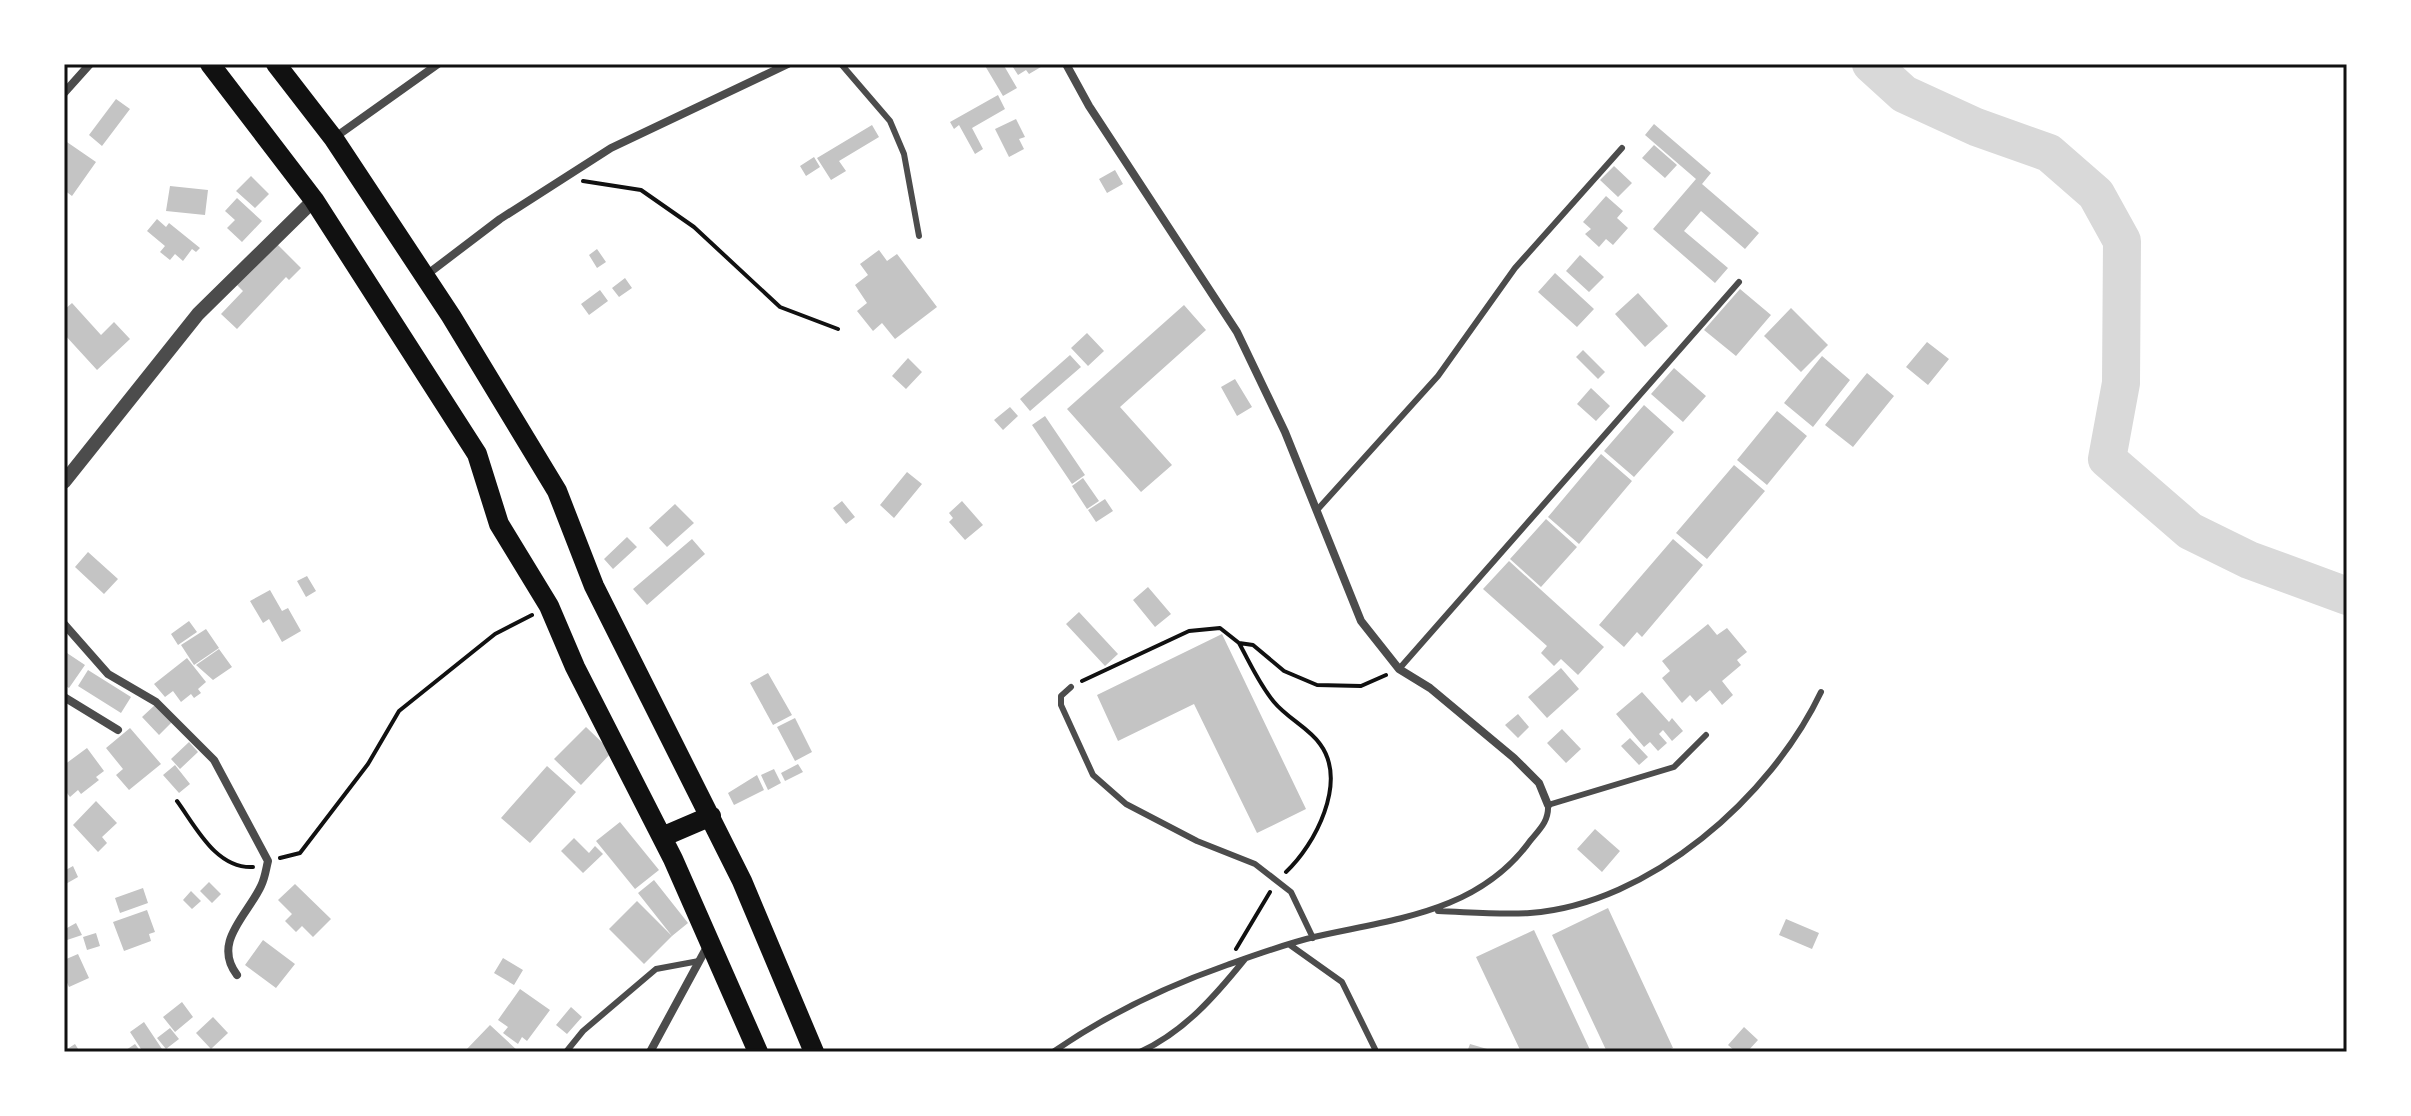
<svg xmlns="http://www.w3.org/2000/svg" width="2411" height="1116" font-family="Quicksand,sans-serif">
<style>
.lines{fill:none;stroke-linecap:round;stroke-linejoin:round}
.river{stroke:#d9d9d9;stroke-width:38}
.building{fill:#c4c4c4}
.path{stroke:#111;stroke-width:4}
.service{stroke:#4c4c4c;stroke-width:6}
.minor{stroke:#4c4c4c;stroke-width:8}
.tertiary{stroke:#4c4c4c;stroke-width:14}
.trunk{stroke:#111;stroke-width:20}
.neatline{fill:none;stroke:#111;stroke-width:3}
</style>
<rect width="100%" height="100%" fill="#fff"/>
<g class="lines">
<path class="river" d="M1871 64 1904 94 1976 127 2049 153 2096 194 2122 241 2121 383 2107 459 2190 531 2249 560 2347 596"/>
</g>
<path class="building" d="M984 64H1003L1017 88 1003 96Z
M1011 64H1046L1029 74 1026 70 1018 75Z
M998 95 1005 109 972 128 983 149 975 154 959 125 954 129 950 122Z
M116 99 130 109 102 146 89 135Z
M1016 119 1025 137 1019 139 1024 149 1009 157 995 129Z
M1654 124 1711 173 1702 184 1759 233 1745 249 1701 211 1684 231 1728 268 1715 283 1653 229 1696 179 1645 135Z
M872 125 879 137 839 161 846 171 831 180 817 158Z
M64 140 96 162 72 196 64 190Z
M1654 145 1677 165 1665 178 1642 158Z
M814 157 820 167 806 176 800 166Z
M1614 166 1632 183 1618 197 1600 180Z
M1115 170 1123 184 1107 193 1099 179Z
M251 176 269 194 255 208 236 191Z
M170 186 208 190 205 215 166 211Z
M1606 196 1623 211 1617 218 1628 228 1613 245 1606 239 1599 247 1585 234 1591 229 1583 222Z
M237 198 262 221 242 242 227 228 235 220 225 211Z
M157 219 166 227 169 223 200 248 196 252 192 249 183 261 175 254 170 260 160 252 165 246 147 231Z
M276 243 301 268 289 280 286 277 237 329 221 314 243 291 237 285Z
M597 249 606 262 597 268 589 255Z
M879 250 887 261 897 254 937 307 895 339 882 323 873 331 857 311 867 303 855 285 868 275 860 264Z
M1580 255 1604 277 1589 292 1566 271Z
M1555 273 1594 309 1577 327 1538 292Z
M625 278 632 288 619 297 612 288Z
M1740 289 1771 315 1736 356 1704 330Z
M600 290 608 301 589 315 581 304Z
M1638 293 1668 326 1645 347 1615 314Z
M72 303 101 335 114 322 130 339 97 370 64 334V310Z
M1184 305 1206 330 1120 407 1172 465 1141 492 1067 409Z
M1791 308 1828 345 1801 372 1764 336Z
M1087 333 1104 351 1088 366 1071 348Z
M1927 342 1949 359 1928 385 1906 367Z
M1583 350 1605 372 1598 379 1576 357Z
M1070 355 1081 367 1030 411 1020 399Z
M1822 356 1850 380 1813 427 1784 403Z
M908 358 922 372 906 389 892 376Z
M1674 368 1706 396 1683 422 1651 394Z
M1867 373 1894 396 1853 447 1825 425Z
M1235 379 1252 407 1237 416 1221 387Z
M1591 388 1610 406 1596 421 1577 404Z
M1644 405 1674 432 1634 477 1604 451Z
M1010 407 1018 416 1003 430 994 420Z
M1777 411 1807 436 1767 485 1737 460Z
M1045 416 1085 475 1072 484 1032 425Z
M1601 454 1632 481 1579 544 1548 517Z
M1734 465 1765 491 1707 559 1676 533Z
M907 472 922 484 894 518 880 505Z
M1083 478 1099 501 1087 509 1072 486Z
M1105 499 1113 511 1096 522 1088 510Z
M842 501 855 517 846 524 833 508Z
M962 501 983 525 965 540 949 522 953 518 949 513Z
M675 504 694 523 667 547 649 528Z
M1546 519 1577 547 1541 587 1510 559Z
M627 537 637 547 613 569 604 559Z
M692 539 705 554 647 605 633 589Z
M1673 539 1703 565 1642 637 1637 632 1624 647 1599 625Z
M88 552 118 579 104 594 75 567Z
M1509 561 1604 647 1578 675 1561 659 1554 666 1541 653 1547 646 1483 589Z
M307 576 316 591 306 597 297 581Z
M1148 587 1171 614 1155 627 1133 600Z
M270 590 282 611 288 608 301 631 282 642 269 619 263 623 250 601Z
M1079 612 1118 654 1105 666 1066 624Z
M189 621 197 632 178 645 171 634Z
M1708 624 1717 635 1727 628 1747 652 1737 660 1741 665 1722 681 1733 695 1722 705 1710 690 1696 702 1690 695 1682 703 1662 678 1670 671 1662 661Z
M206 629 219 648 194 665 181 645Z
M1222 634 1306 809 1257 833 1194 704 1118 741 1097 695Z
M219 649 232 667 213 680 196 665Z
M64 651 85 665 69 688 64 685Z
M187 658 206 682 198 689 201 693 194 698 191 694 181 702 173 691 165 697 154 684Z
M1561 668 1579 689 1547 718 1528 697Z
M88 670 131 697 121 713 78 686Z
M768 673 792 715 773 725 750 683Z
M1642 692 1669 722 1672 718 1683 731 1672 741 1663 730 1659 734 1667 743 1658 751 1650 742 1644 747 1616 714Z
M156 704 172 722 159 735 142 717Z
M1518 714 1529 727 1518 738 1505 725Z
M795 718 812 752 795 761 777 727Z
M586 727 612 752 581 785 554 759Z
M130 728 161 764 129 790 116 775 123 769 106 748Z
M1562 729 1581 749 1566 763 1547 743Z
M1630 738 1648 757 1639 765 1621 746Z
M189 742 198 752 180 769 171 759Z
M87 748 104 771 96 777 99 780 81 794 78 790 70 797 64 789V765Z
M798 764 803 772 785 781 781 773Z
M175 765 190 784 179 793 163 775Z
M547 766 576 792 530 843 501 818Z
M774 769 781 783 768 790 761 775Z
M757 775 764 790 734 805 728 793Z
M96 801 117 823 102 837 107 843 98 852 73 825Z
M620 822 659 870 635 889 596 841Z
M1595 829 1620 851 1602 872 1577 849Z
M574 838 589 853 595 846 603 854 583 873 561 851Z
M73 866 78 877 64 885V871Z
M654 880 688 923 672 936 638 893Z
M209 882 221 894 212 903 200 891Z
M295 884 331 919 313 937 302 926 296 932 285 921 292 914 278 900Z
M143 888 148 903 120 913 115 898Z
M191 891 201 901 192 909 183 900Z
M637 901 672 936 644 964 609 929Z
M1608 908 1673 1048 1664 1052H1607L1552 935Z
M147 910 155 932 149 934 151 941 124 951 113 922Z
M1786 919 1819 933 1812 949 1779 935Z
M64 923 67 928 76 923 82 935 64 941Z
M1534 930 1591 1052H1521L1476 957Z
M96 933 100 946 87 950 83 937Z
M263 940 295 964 276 988 245 965Z
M78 954 89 978 69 987 64 976V960Z
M503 958 523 970 514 985 494 973Z
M520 989 550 1010 527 1041 522 1037 518 1044 503 1033 508 1027 498 1020Z
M182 1002 193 1017 175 1032 163 1017Z
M571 1007 582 1017 567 1034 556 1025Z
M213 1017 228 1033 211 1049 196 1033Z
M144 1022 164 1052H143L130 1032Z
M490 1025 519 1052H464Z
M1744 1027 1758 1040 1747 1052H1736L1728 1045Z
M170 1028 179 1039 166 1049 157 1038Z
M75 1044 80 1052H64V1051Z
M135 1044 141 1052H123Z
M1470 1044 1494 1051V1052H1467Z"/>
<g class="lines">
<path class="path" d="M583 181 641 190 694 227 780 307 838 329
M1239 643C1250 663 1259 684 1274 702 1287 718 1309 728 1320 744 1348 782 1315 845 1286 872
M1082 681 1189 631 1220 628 1239 643 1253 645 1284 671 1317 685 1361 686 1386 675
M177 801C196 827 216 869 253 867
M280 858 300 853 368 764 399 711 495 634 532 615
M1236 949 1270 892"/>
<path class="service" d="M841 64 890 121 904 154 919 236
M1318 509 1438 376 1515 268 1622 148
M1399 669 1739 282
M1071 687 1061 696V705L1093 775 1126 804 1197 841 1255 864 1291 892 1313 938
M1438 911C1468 912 1500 915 1530 913 1650 904 1771 797 1821 692
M1290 945 1342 982 1375 1049
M566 1052 583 1031 656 969 699 961
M1053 1052C1105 1016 1167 986 1227 965 1255 955 1285 944 1314 937 1393 919 1478 913 1530 841 1540 829 1549 821 1548 805L1674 767 1706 735
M1140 1052C1184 1032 1215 996 1245 959"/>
<path class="minor" d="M1066 64 1089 106 1237 332 1285 432 1361 621 1399 669 1430 688 1514 758 1539 783 1548 805
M64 93 90 64
M334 138 438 64
M425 276 500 219 611 148 788 64
M64 624 108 674 156 702 214 760 268 861C266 869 265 878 261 886 247 916 212 942 237 975
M64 697 118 730
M650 1052 708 945"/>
<path class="tertiary" d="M64 482 198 314 314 200"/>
<path class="trunk" d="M210 64 314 200 477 454 499 524 549 606 575 667 673 859 758 1052
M276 64 334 139 451 316 557 491 594 586 742 881 814 1052
M662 837 711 816"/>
</g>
<rect width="2411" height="1116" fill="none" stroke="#ffffff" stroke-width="132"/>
<rect x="66" y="66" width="2279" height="984" class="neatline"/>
</svg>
